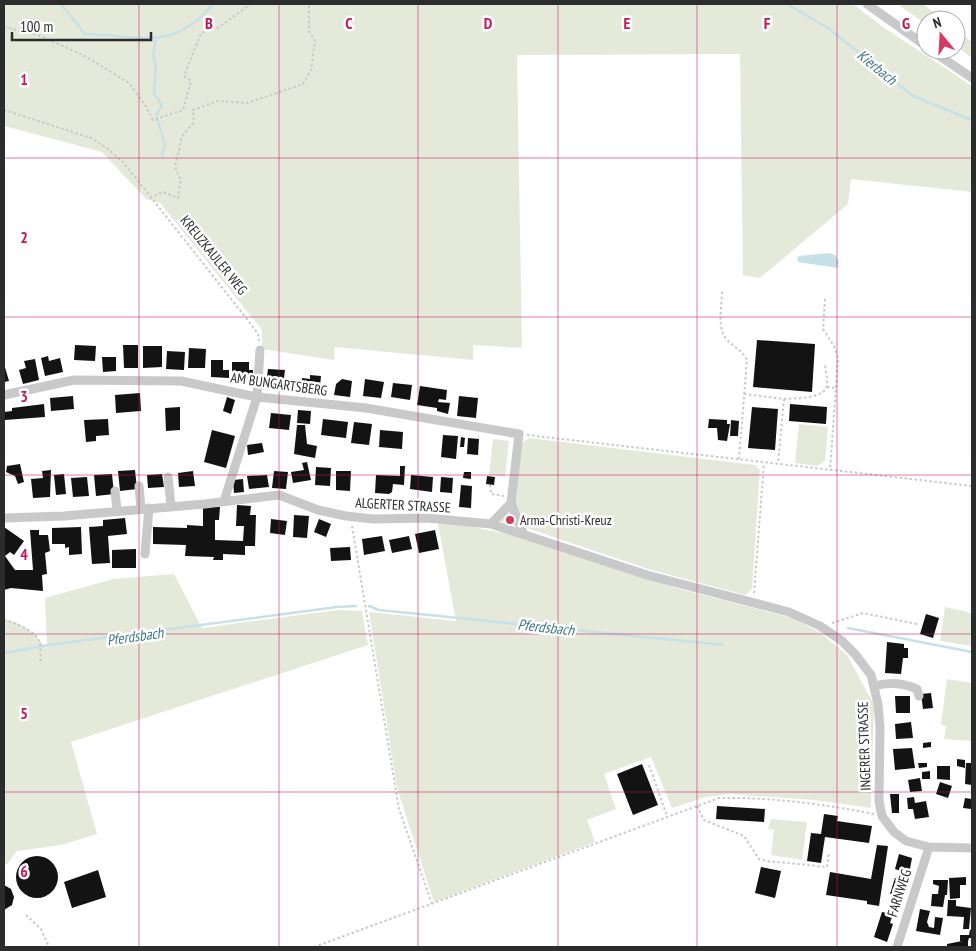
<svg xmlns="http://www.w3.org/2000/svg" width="976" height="951" font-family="'PT Sans Narrow',sans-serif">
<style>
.green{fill:#e5e9da}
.water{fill:#c7e1e8}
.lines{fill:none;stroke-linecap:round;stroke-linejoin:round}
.stream{stroke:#c7e1e8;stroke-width:2.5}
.building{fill:#131313}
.path{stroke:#c9c9c9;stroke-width:2;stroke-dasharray:2.5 2.5;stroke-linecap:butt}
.minor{stroke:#c9c9c9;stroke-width:9}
.grid{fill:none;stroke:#c2185b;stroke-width:1;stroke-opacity:0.55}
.poi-dot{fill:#d93860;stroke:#fff;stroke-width:2}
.labels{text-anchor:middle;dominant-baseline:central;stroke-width:5;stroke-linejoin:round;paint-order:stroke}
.street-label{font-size:14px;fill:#2c2c2c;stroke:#fff}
.poi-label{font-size:14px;fill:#2c2c2c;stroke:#fff;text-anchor:start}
.water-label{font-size:15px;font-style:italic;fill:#407888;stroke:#fff}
.grid-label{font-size:16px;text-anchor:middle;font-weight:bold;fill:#c2185b;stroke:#fff;stroke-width:5;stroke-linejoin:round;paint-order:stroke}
</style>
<rect width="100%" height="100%" fill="#fff"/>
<path class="green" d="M4 4H853L883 27 972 86V192L851 179 848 204 760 278 743 275 740 54 517 55 522 348 473 345V360L335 347 334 360 262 349V330L160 203 146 199 102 152 4 126Z
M897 4H923L944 20H926V24Z
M956 29 972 42V58L956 46Z
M799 424 828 427 825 461 818 466 795 463Z
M529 438 755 465 760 470 752 589 745 595 648 569 524 527 515 503 521 444Z
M493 439 509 441 505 477 489 475Z
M511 509 517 526 498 521Z
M438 524 464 525 512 535 680 589 792 618 821 633 847 655 874 705 871 808 815 800 730 794 706 797 672 808 651 757 604 774 616 809 587 820 595 842 434 902 397 788 369 612 456 621Z
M174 574 202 628 338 610 362 611 368 645 71 742 97 834 61 845 17 851 7 864 4 865V619C24 623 35 634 47 649L45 598 113 579Z
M945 607 972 613V646L940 641Z
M947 679 972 683V741L944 739 946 727 941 724Z
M771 819 807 822 802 860 771 855 774 830 768 829Z"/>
<path class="water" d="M829 253 835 255 839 261 838 268 798 262 797 258 799 256Z"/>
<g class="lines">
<path class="stream" d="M61 4 85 34C140 35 172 53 213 4
M787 4 828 28 913 96 972 120
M156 39 153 56 156 66 154 93 162 106 156 115 165 145 162 156
M369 606 379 610 723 645
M848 628 972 652
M4 653 49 645 337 607 356 606"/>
</g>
<path class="building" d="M757 340 815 344 812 392 753 387Z
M75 345 96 346 95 361 74 360Z
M123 345H138V368H124Z
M143 346H162V367L143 368Z
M189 348 206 349 205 368H188Z
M167 351 185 352 184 370 166 369Z
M48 356 49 361 60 358 63 372 45 376 41 358Z
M102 357H116V371L103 372Z
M35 359 39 380 23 384 19 370 26 368 24 361Z
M211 360H223V370H229V378L211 377Z
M232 362H249V370H253V380L232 379Z
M4 364 9 381 4 382Z
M268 369 285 370 283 386 266 384Z
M310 375 321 376 319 396 300 393 302 378 310 379Z
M342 379 352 381 350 397 334 395 336 384Z
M365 379 384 382 381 398 363 396Z
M393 383 412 385 410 400 391 397Z
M420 386 447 390 446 400 439 399 438 402 450 403 448 414 437 411V408L417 405Z
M140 393 141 411 116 413 115 395Z
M73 396 74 409 51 411 50 398Z
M459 396 478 398 476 418 457 416Z
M227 397 235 400 231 414 223 411Z
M44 404 45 417 5 420 4 412 12 411V408Z
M790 404 827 407 826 424 789 421Z
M180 407V430L166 431 165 408Z
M752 407 778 409 775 450 748 448Z
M298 410 311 411 310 424 297 423Z
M271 413 291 415 289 430 269 428Z
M108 419 109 435 96 436V441L86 442 84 420Z
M323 419 348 422 346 438 321 435Z
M709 419 727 420V424H730L727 441 718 440 717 428H708Z
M731 420 739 421 738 436H730Z
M354 422 372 424 369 445 351 443Z
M297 425H305L307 444 317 446 315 458 294 454Z
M212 430 235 436 226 468 204 462Z
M380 430 403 432 402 449 379 447Z
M443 435 458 436 456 459 441 457Z
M461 437 465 438 464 447H460Z
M468 438 479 439 478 455 467 454Z
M262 443 264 452 248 455 247 445Z
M307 462 311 480 293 483 291 472 304 470 302 463Z
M20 464 24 482 18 484 15 476 6 472 7 466Z
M400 466H405L404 485 393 484 392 492 389 494 375 493 376 475 400 476Z
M316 467 331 468 330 486 315 485Z
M51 470 50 497 33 498 31 479 43 478 42 471Z
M135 470 137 489 120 491 118 471Z
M193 471 195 486 179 487 178 473Z
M274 471 288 472 286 489 272 488Z
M336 471H351L350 491 336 490Z
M464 472H471V479L463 478Z
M64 474 66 494 56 495 54 475Z
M112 474 114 494 96 496 94 475Z
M162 474 164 487 148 488 147 475Z
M267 475 269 487 249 489 247 476Z
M411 475 433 477 432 492 410 489Z
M487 476 495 477 494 485 486 484Z
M87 477 89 496 73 497 71 478Z
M441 477 453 478 452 493 440 492Z
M243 479 244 492 234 493 233 480Z
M461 485 472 486 471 508 459 507Z
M237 505 251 506 250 515H256L255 546H245V555L223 554V560H213L214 557 185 556 186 545 153 544V527L187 528V525L203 526V507H220L219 520H215V540L243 541 244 526H236Z
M294 515 309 516 307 538 293 537Z
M125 518 127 534 108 536 110 563 92 564 89 527 103 526V520Z
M271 519 287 521 285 535 270 533Z
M319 519 331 524 326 537 314 532Z
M4 527 24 541 14 555 10 552 5 556 15 570H33L30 530H39V535H48L50 551 45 553 47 574 42 575 43 591 11 588 4 590Z
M81 527 82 554 69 555V547L65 548V544H52V528Z
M435 530 439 549 419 553 415 534Z
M382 536 385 551 364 555 362 539Z
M409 536 412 549 392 553 389 540Z
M350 547 351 560 331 561 330 548Z
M136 549V568H112V550Z
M926 614 939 618 933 638 920 634Z
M887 642 904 644V648H908V658H903L901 674 885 673Z
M931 693 933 708 923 709 921 694Z
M895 696H910V713H896Z
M911 722 913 738 896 739 895 724Z
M931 742V747L923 748V743Z
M912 748 915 768 895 770 893 749Z
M957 759 965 760V768L957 766Z
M918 763H927V767L919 768Z
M966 763H972V785L965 784Z
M642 764 658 805 633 815 617 774Z
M937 766H950V780L937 779Z
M930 771V779H922V772Z
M920 778 922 791 910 792 908 780Z
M940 782 952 786 948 798 936 794Z
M890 794H899V813H892Z
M914 797 915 803 926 801 929 817 915 819 913 809H908L907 798Z
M965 798 972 799 971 809 963 808Z
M717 806 765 809 764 822 716 819Z
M824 814 838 816 837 821 872 826 869 843 825 837 821 863 807 861 811 833 821 834Z
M877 845 888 846 879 906 867 904V901L826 895 830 872 871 879Z
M899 854 912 858 909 874 895 869Z
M16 877a21 21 0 1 1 42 0a21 21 0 1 1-42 0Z
M761 867 781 871 775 898 755 893Z
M98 870 106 897 72 908 64 882Z
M966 877V885H960V898L950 899 949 878Z
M895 878 908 882 903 898 890 894Z
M933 880H948L947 895H945L943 907 931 906 932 894H938L939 886 933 884Z
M4 885 11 889 14 897 12 905 4 910Z
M948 900H956V906L971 908 969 929H963L964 917 947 916Z
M920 909 930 911 927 922 929 927 934 928 935 917 943 918 940 935 916 931Z
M882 912 893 914 890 923 893 924 887 942 874 937Z
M972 929V938H969L968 941H960V935H969L970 930Z
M962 941H968V947H947V944Z"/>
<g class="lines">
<path class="path" d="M4 27 38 35 85 56 129 83 145 105 153 120 183 110 191 81 184 76 201 33 219 27 251 4
M4 110 91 138 108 149 124 163 250 323 258 334 259 341
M150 198 163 192 178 198 181 180 175 167 182 136 194 122 193 110 217 101 247 103 303 84 311 70 315 41 309 31V5L307 4
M722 292C722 307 716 329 728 341 735 348 743 351 747 360L739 459
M825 299 823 329 834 346 838 358 830 470
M827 387 836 388
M744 394 784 399 778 463
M784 399C795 398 821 399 826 388 829 382 825 371 825 364
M527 435 972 486
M490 485 491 494 504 496
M352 526 399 809 432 904
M754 593 764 463
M4 620C15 623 38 631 40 644 41 650 40 658 41 664
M832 623 863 613 917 624
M649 765 667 816
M697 806 704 820 744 836 759 859 766 861 827 867 829 852
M26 915 41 929 49 947
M314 947 719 798C771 797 823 804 874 814"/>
<path class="minor" d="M867 4 926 46
M931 50 972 78
M4 395 74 380 181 381 257 397 366 408 519 434 511 503 491 524
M168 477 171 506
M139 486 141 509
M115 491 117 510
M224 501 257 397 260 350
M511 503 523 533
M4 518 64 516 205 504 279 495 318 510 346 516 373 519 427 518 491 524 647 575 789 612 820 626 842 641 855 654 871 675 878 704 880 727 879 801 882 816 894 832 906 841 929 847 972 848
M145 554 149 508
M874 686C888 682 903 683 917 689L919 696
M897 947 929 847"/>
</g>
<path class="grid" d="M139 4V947M279 4V947M418 4V947M558 4V947M697 4V947M837 4V947M4 158H972M4 317H972M4 475H972M4 634H972M4 792H972"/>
<circle class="poi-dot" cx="510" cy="520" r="5"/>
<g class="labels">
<g class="street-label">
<text transform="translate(214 255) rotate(51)">KREUZKAULER WEG</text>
<text transform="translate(279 384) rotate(8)">AM BUNGARTSBERG</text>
<text transform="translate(403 505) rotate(3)">ALGERTER STRASSE</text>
<text transform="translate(864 746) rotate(-92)">INGERER STRASSE</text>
<text transform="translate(899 893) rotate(-72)">FARNWEG</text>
</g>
<g class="poi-label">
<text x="520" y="520">Arma-Christi-Kreuz</text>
</g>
<g class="water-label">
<text transform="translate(877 67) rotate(39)">Kierbach</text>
<text transform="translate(546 627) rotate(6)">Pferdsbach</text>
<text transform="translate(135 636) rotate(-8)">Pferdsbach</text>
</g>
</g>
<g class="grid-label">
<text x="209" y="29">B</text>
<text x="349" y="29">C</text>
<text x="488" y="29">D</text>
<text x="627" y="29">E</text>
<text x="767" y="29">F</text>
<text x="906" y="29">G</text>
<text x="24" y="85">1</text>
<text x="24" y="243">2</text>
<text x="24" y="402">3</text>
<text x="24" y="560">4</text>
<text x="24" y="719">5</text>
<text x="24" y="877">6</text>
</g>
<rect width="976" height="951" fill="none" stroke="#2c2c2c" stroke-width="10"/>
<g transform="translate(941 35) rotate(342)"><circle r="24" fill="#ffffff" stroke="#ababab"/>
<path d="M0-4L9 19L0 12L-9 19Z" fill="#d93860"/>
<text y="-8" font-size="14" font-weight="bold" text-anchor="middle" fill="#2c2c2c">N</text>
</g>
<path d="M12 32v8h139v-8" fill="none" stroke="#2c2c2c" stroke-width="2.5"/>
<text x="20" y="32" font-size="15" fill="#2c2c2c" stroke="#ffffff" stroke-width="4" paint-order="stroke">100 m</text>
</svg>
